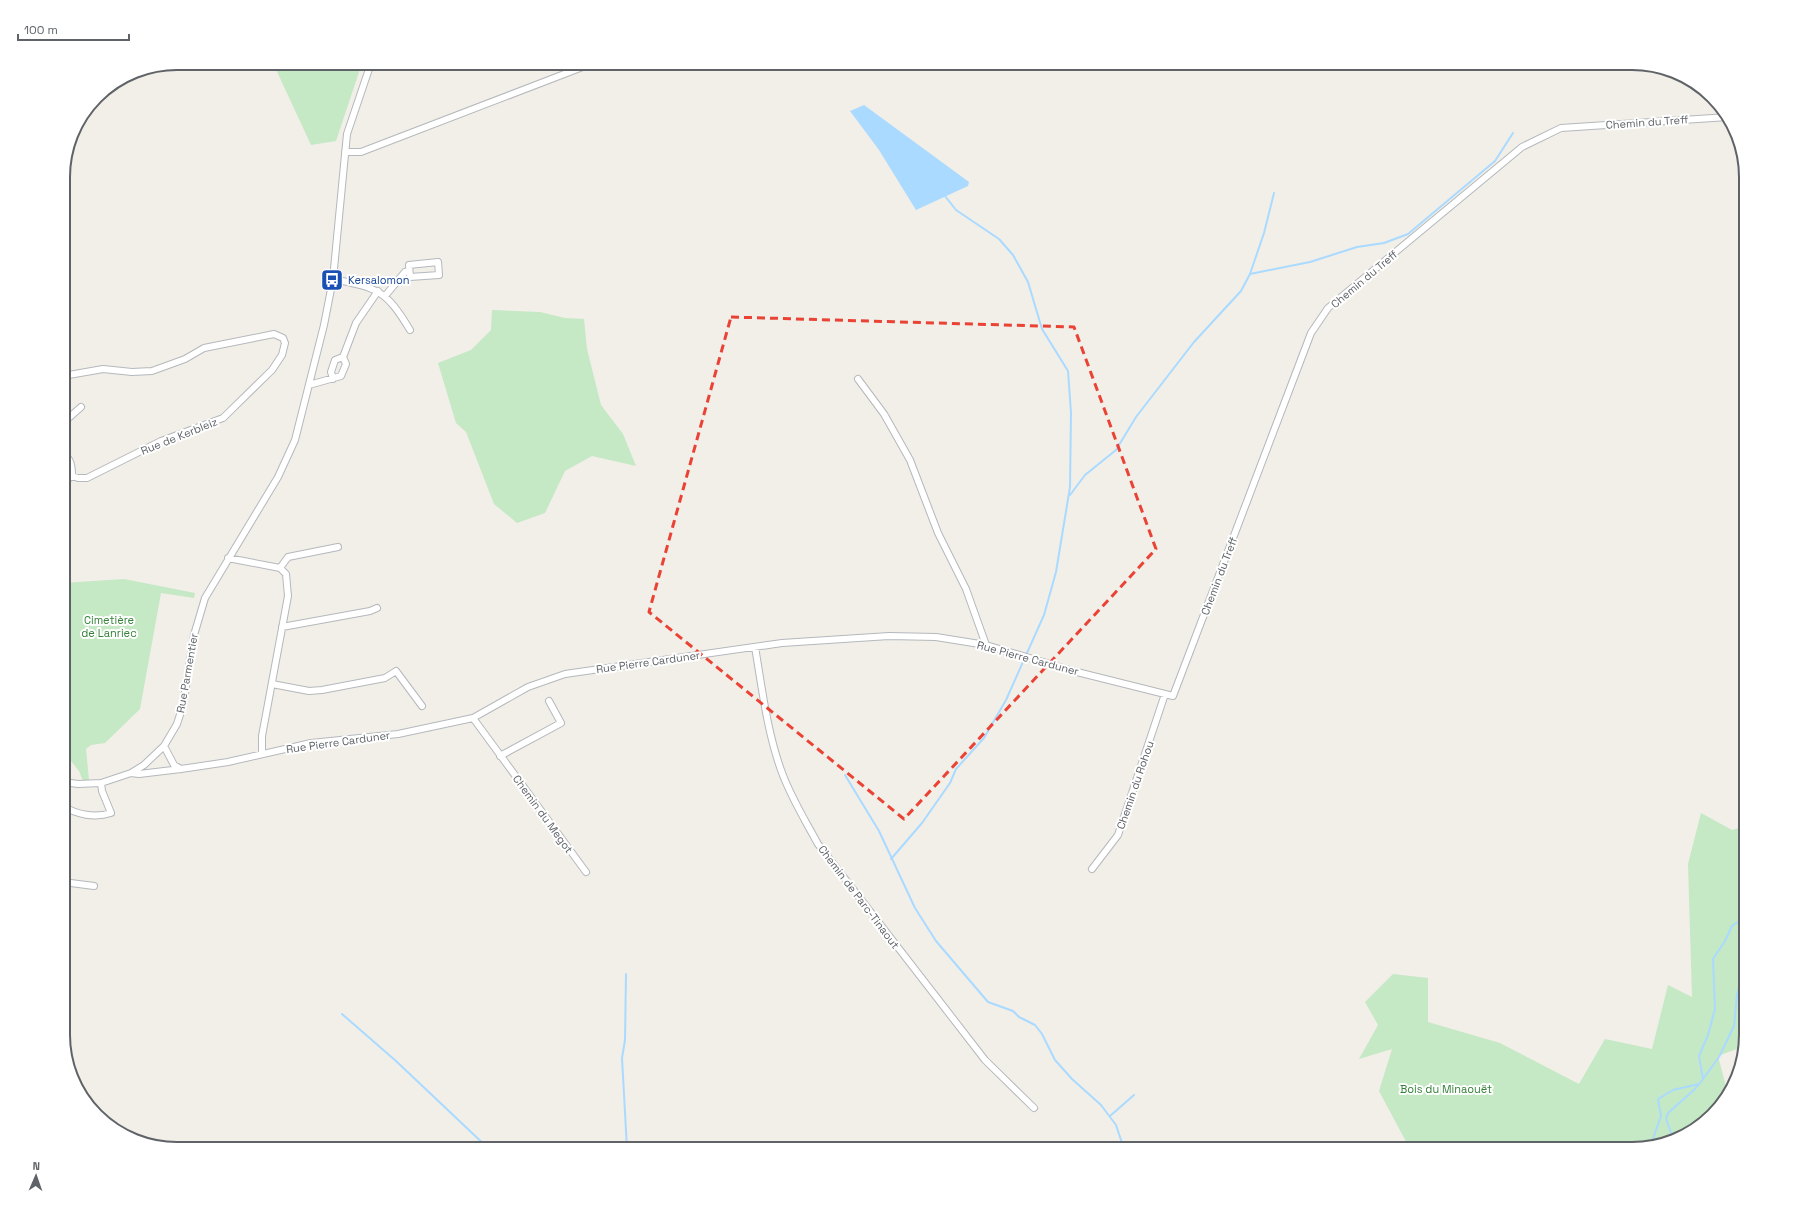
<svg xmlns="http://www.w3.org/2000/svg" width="1809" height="1212" font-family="'Space Grotesk',sans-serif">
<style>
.green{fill:#c5e8c5}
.water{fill:#aadaff}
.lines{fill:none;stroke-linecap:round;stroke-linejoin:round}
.stream{stroke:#aadaff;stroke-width:2}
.minor-casing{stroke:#b5b8bc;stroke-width:8}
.minor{stroke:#fff;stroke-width:6}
.marked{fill:none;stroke:#ea4335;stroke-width:3;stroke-dasharray:8 5;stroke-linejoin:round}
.labels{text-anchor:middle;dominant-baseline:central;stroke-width:4;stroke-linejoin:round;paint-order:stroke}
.street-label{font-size:11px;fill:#5f6368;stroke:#fff}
.transit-label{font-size:11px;fill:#164399;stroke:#fff;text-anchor:start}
.park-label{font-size:11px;fill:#348238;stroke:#fff}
.rim{fill:none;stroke:#5f6368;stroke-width:2}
</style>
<rect width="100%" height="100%" fill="#f1efe8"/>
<path class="green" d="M273 63H362L336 141 311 145Z
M492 310 540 312 565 318 584 319 587 349 601 405 623 434 636 466 592 456 565 471 545 513 517 523 494 504 466 432 456 423 438 363 471 350 491 330Z
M124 579 195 593 194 598 161 593 140 709 105 743 91 745 86 749 89 780 83 781 79 771 63 751V583Z
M1701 813 1732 830 1746 826V1035L1742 1047 1718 1056 1728 1094 1727 1098 1689 1134 1632 1149H1410L1379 1091 1392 1049 1359 1059 1378 1025 1365 1002 1393 974 1428 978V1022L1500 1043 1579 1084 1605 1039 1652 1049 1668 985 1692 997 1688 864Z"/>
<path class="water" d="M864 105 969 182 968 186 916 210 879 150 850 111Z"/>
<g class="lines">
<path class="stream" d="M1250 274 1310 262 1357 247 1384 243 1408 234 1495 161 1513 133
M1070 495 1085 475 1116 450 1136 417 1194 342 1241 291 1250 274 1264 233 1274 193
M845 775 879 831 915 908 936 941 988 1002 1013 1011 1019 1017 1035 1025 1042 1034 1055 1060 1072 1079 1101 1105 1116 1125 1124 1149
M891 859 922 823 950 783 956 769 984 738 1006 700 1044 615 1056 572 1070 487 1071 413 1068 371 1042 329 1028 282 1013 255 999 239 956 210 945 196
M1746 872 1744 876 1746 882
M626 974 625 1040 622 1058 627 1149
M342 1014 396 1061 489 1149
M1703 1079 1719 1057 1734 1026 1737 995 1745 964 1746 942
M1110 1116 1134 1095
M1673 1138 1666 1119 1668 1113 1695 1089 1703 1079 1699 1056 1708 1035 1715 1009 1713 959 1725 941 1732 926 1746 916
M1651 1144 1661 1116 1658 1099 1673 1090 1699 1084"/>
<g class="minor-casing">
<path id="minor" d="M345 152H361L593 63
M438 262 439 275 410 277 409 265Z
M333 279C378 288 386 290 410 330
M385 296 405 272 409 271
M63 376 103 369 132 372 152 371 185 359 204 348 274 334 283 338 285 343 282 355 272 370 223 418 161 441 87 478H78L72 476
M333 379 331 372 335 360 343 357
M858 379 884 414 910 460 938 533 966 589 986 645
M309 385 341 376 346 364 343 357 356 323 378 291
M63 423 81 407
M63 453C71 459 72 466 72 476L63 483
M228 558 280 568 286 574 288 596 262 736V754
M280 568 288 557 338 547
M282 627 370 611 377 608
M755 647C762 688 767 731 781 770 790 796 805 820 818 844L985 1060 1034 1108
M272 684 309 691 322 690 385 678 396 671 422 706
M473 718 586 872
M164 746 174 765 181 769
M500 756 561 723 549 701
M131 773 139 774 181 769 228 762 311 743 398 734 473 718 528 687 565 674 782 643 889 636 936 637 986 645 1073 671 1173 696 1311 333 1328 308 1522 147 1561 128 1728 117
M63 782 78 784 101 783 131 773 144 765 164 746 177 724 183 705 194 635 205 598 278 477 295 440 324 325 333 279 347 134 371 63
M63 806C77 815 95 818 111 813L102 791 101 783
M1092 869 1118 835 1165 694
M63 882 94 886"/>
</g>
<use href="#minor" class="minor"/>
</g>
<path class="marked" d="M731 317 1074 327 1156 549 904 819 649 612Z"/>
<defs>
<g id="bus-square" transform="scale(1.15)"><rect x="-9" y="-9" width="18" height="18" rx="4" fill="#1a4fb4" stroke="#fff"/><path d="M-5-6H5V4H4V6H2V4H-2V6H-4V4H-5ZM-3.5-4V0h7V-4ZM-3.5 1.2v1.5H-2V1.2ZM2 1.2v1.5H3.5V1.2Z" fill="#fff"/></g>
</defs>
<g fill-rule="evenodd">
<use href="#bus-square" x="332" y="280"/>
</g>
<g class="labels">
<g class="street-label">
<text transform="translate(1647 122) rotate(-4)">Chemin du Treff</text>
<text transform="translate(1364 279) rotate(-40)">Chemin du Treff</text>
<text transform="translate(179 436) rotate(-22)">Rue de Kerbleiz</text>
<text transform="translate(1219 576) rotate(-69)">Chemin du Treff</text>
<text transform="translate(1028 658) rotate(15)">Rue Pierre Carduner</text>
<text transform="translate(648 662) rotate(-8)">Rue Pierre Carduner</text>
<text transform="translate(187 673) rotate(-80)">Rue Parmentier</text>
<text transform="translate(338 742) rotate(-8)">Rue Pierre Carduner</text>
<text transform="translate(1135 785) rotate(-71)">Chemin du Rohou</text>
<text transform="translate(543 814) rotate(54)">Chemin du Megot</text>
<text transform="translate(859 897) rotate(53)">Chemin de Parc-Tinaout</text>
</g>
<g class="transit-label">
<text x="348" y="280">Kersalomon</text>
</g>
<g class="park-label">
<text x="109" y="620">Cimetière<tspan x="109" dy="13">de Lanriec</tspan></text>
<text x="1446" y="1089">Bois du Minaouët</text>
</g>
</g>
<path d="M0 0H1809V1212H0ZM177 70H1632A107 107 0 0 1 1739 177V1035A107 107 0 0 1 1632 1142H177A107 107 0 0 1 70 1035V177A107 107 0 0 1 177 70Z" fill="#fff" fill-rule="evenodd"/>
<path class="rim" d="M177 70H1632A107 107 0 0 1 1739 177V1035A107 107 0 0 1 1632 1142H177A107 107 0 0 1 70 1035V177A107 107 0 0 1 177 70Z"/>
<g transform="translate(36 1176) rotate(2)" stroke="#ffffff" stroke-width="3" paint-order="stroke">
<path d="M0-3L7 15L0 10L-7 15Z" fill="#5f6368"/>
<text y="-6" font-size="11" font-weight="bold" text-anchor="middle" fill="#5f6368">N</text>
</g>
<path d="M18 34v6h111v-6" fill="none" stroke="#5f6368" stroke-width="2"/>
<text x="24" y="34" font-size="12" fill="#5f6368" stroke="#ffffff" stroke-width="3" paint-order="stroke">100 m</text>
</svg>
